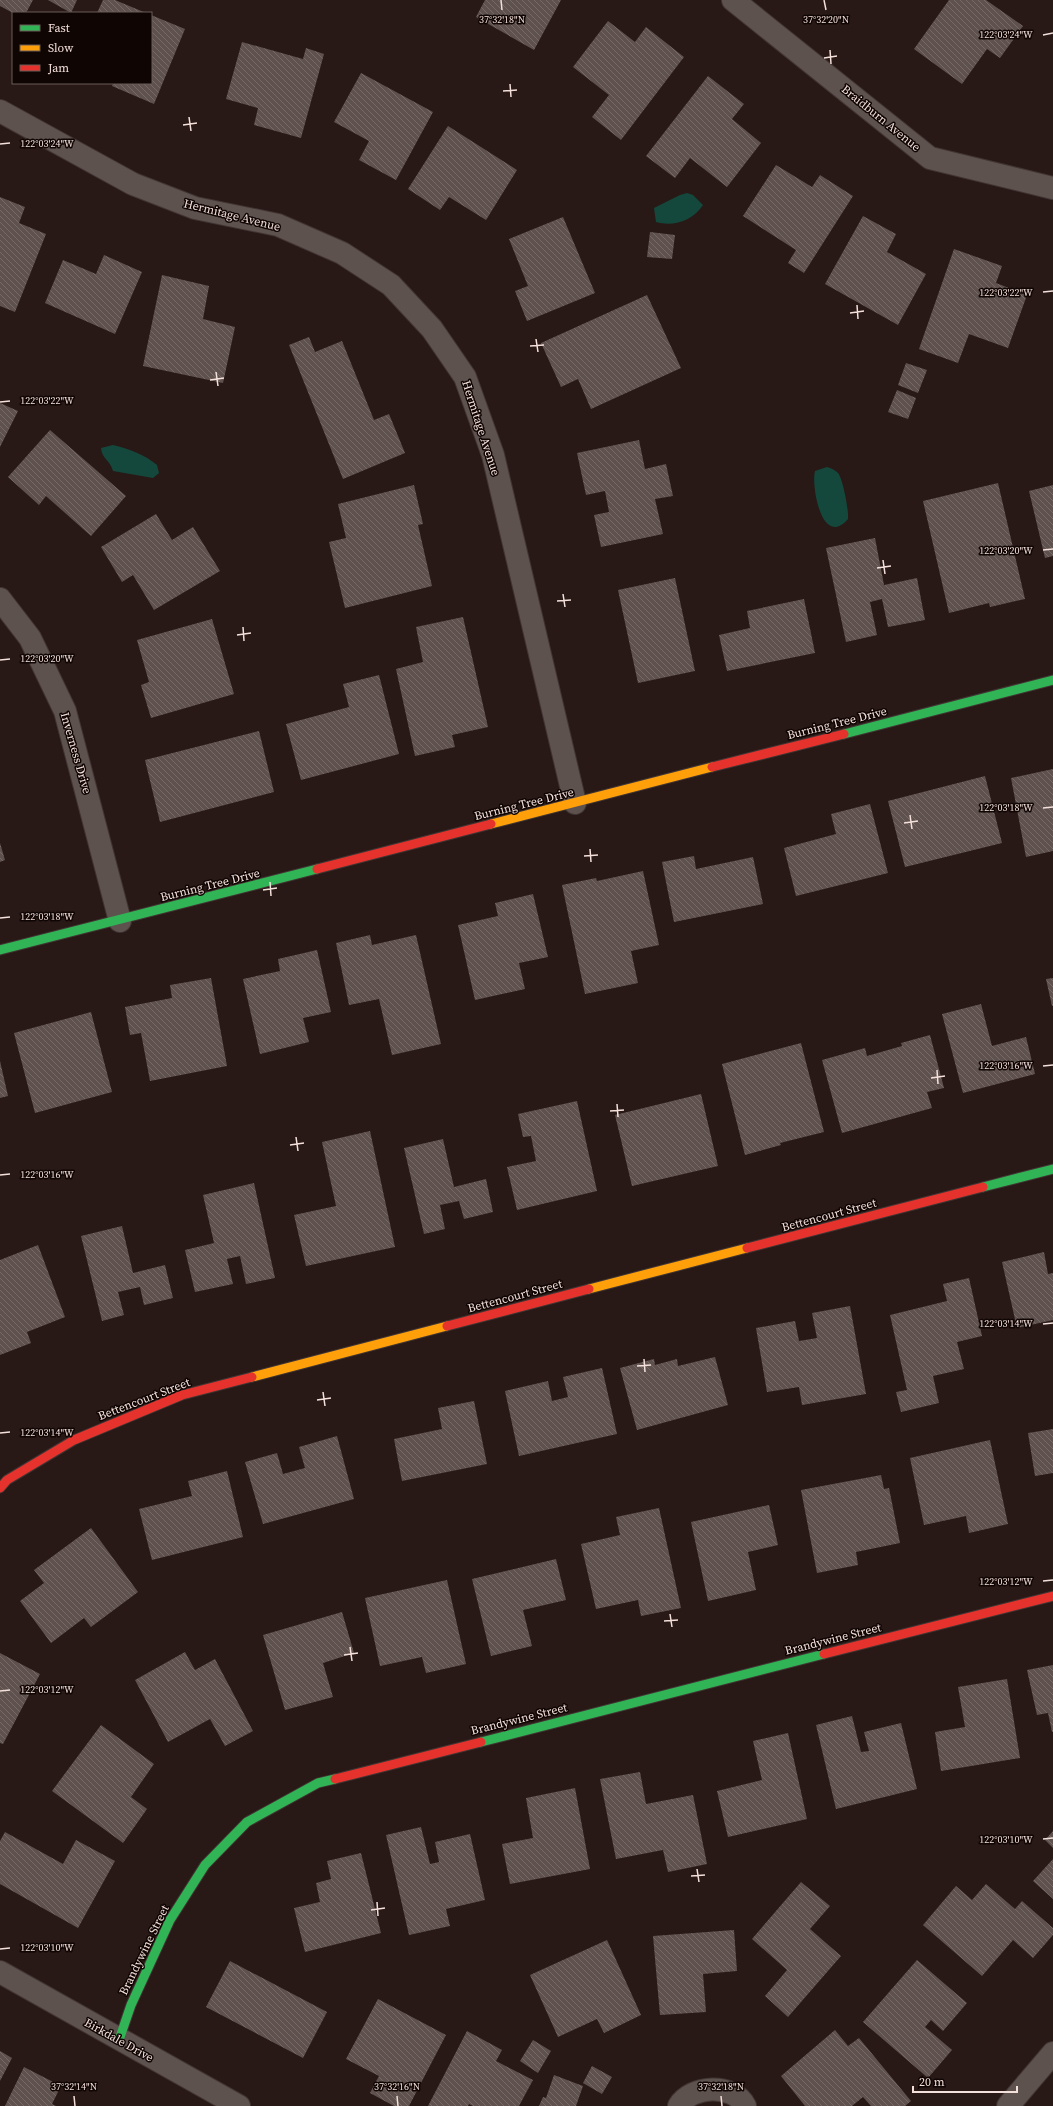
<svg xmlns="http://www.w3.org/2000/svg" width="1053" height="2106" font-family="'Source Serif 4',serif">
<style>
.water{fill:#14483c}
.building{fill:url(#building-back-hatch)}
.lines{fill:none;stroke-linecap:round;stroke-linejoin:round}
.street-casing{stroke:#413533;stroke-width:24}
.fast-casing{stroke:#413533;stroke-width:11}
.slow-casing{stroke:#413533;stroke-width:11}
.jam-casing{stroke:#413533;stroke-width:11}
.street{stroke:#5e524f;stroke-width:22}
.fast{stroke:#30b455;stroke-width:9}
.slow{stroke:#ff9f0a;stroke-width:9}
.jam{stroke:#e5322d;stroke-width:9}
.ticks{fill:none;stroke:#f4e0db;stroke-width:1.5}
.labels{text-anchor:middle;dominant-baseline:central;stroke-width:3;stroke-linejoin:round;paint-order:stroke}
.street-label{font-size:12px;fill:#f4e0db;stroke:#0f0503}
.ticks-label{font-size:10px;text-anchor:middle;fill:#f4e0db;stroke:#0f0503;stroke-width:3;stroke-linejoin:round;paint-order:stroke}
</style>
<defs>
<pattern id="building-back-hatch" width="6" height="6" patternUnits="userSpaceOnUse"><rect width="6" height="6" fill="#5e514e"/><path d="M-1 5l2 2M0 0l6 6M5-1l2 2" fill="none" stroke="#766a67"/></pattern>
</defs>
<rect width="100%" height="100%" fill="#281916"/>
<path class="water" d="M687 193 693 195 703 205C693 221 673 227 656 222L654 208 680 195Z
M113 445C129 449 144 454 157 465L159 473 153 478 113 471C110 460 102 459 101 448Z
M827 467C831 468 835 470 838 473 843 479 849 511 848 519 822 549 811 486 815 471Z"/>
<path class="building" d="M0 0H33L26 13H13L0 6Z
M48 0H77L71 13Z
M103 0H115L146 13H97Z
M485 0H561L534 50 476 17Z
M949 0H986L1023 26 1000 58 987 49 962 84 914 49Z
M151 15 185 29 154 104 112 86 113 83H151Z
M608 21 635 42 646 27 684 57 621 140 592 117 609 95 573 67Z
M242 42 303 59 306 48 324 54 301 138 254 125 258 108 226 99Z
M361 73 433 112 396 180 359 160 369 141 334 122Z
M708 76 744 104 732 119 761 143 727 187 690 158 675 178 646 156Z
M448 126 517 170 486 220 449 197 440 210 408 189Z
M776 165 812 187 820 175 853 196 804 273 788 263 796 250 743 216Z
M0 197 25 207 19 223 46 234 15 312 0 306Z
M863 216 896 234 887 252 926 274 898 325 825 284Z
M563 217 595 293 527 321 515 291 528 286 509 239Z
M650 232 675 235 672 259 647 257Z
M954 249 1002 266 996 283 1027 295 1008 348 969 334 958 363 919 349Z
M104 255 142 272 115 334 45 303 63 260 96 274Z
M162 275 209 286 203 319 235 327 223 383 143 366Z
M647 295 681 368 591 409 578 379 561 387 541 343Z
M309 337 315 352 342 341 374 420 389 414 405 453 343 479 289 345Z
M906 363 927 370 918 393 898 385Z
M897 390 916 398 908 419 888 412Z
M0 403 18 411 0 447Z
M50 430 126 496 91 536 46 496 39 505 8 477Z
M639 440 645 469 666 464 673 496 655 499 663 534 601 547 594 515 609 512 605 491 586 495 577 453Z
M998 483 1025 599 990 607 989 603 949 613 923 501Z
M414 485 423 524 418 525 432 586 345 608 329 542 346 538 338 504Z
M1053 485V556L1045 558 1029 491Z
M156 514 172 540 193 527 220 571 154 610 133 575 122 582 101 547Z
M875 538 884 585 917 578 925 620 888 627 882 599 870 602 877 635 846 642 826 548Z
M675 578 695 671 638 683 618 590Z
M804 599 815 653 727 671 719 635 750 628 747 611Z
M463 617 488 727 452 735 455 747 415 756 396 669 423 662 416 627Z
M212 619 234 694 151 718 141 685 149 682 137 640Z
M379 675 399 754 301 780 286 724 349 707 343 684Z
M259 731 274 792 160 822 145 760Z
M1053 769V851L1026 857 1011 778Z
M985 776 1002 843 905 867 888 801Z
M870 804 888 873 796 896 784 848 836 834 831 814Z
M0 843 5 860 0 862Z
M694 856 696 869 753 857 763 904 674 922 662 862Z
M643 871 659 945 631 951 638 983 585 994 562 885 596 878 597 881Z
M533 894 548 957 519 963 525 989 475 1000 458 925 498 916 495 903Z
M370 935 372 945 416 935 441 1044 392 1055 379 999 349 1005 336 943Z
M317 950 331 1012 303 1018 309 1042 260 1054 243 979 280 971 278 959Z
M211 978 227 1066 150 1081 141 1033 130 1035 125 1007 172 998 170 985Z
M1053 978V1006H1052L1046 979Z
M981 1004 992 1046 1026 1037 1035 1074 963 1093 942 1014Z
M91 1012 112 1092 35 1113 14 1033Z
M930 1035 944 1088 927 1092 932 1108 842 1133 822 1060 865 1048 867 1056 902 1046 901 1043Z
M801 1043 824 1132 780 1143 781 1145 745 1155 722 1064Z
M0 1061 8 1096 0 1098Z
M701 1094 718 1166 632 1186 615 1115Z
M577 1101 597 1191 517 1210 507 1167 536 1161 531 1136 523 1137 518 1114Z
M370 1131 395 1247 306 1266 294 1215 336 1206 322 1142Z
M443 1139 454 1187 486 1179 493 1212 464 1219 459 1201 440 1205 445 1229 424 1234 404 1148Z
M254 1183 275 1278 246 1284 240 1256 227 1259 233 1284 195 1292 185 1250 214 1243 203 1195Z
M122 1226 133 1273 165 1265 173 1298 144 1305 140 1287 118 1292 124 1315 102 1321 81 1236Z
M38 1245 65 1317 27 1332 31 1343 0 1355V1260Z
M1044 1252 1048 1274 1053 1273V1320L1017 1328 1002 1262Z
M969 1278 982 1336 957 1342 964 1369 933 1376 939 1403 901 1412 896 1392 907 1390 890 1315 947 1301 943 1284Z
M850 1306 866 1394 802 1405 799 1387 767 1392 756 1328 795 1321 799 1341 817 1338 812 1313Z
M715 1357 728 1405 637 1430 620 1368 654 1359 655 1365 677 1359 678 1366Z
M602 1368 617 1434 519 1456 505 1391 548 1381 552 1401 568 1397 563 1377Z
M474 1401 487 1464 402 1481 394 1439 442 1429 438 1408Z
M1053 1429V1473L1035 1476 1028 1433Z
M337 1436 354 1499 263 1524 245 1462 277 1453 283 1474 305 1468 299 1447Z
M990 1440 1008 1524 969 1533 966 1516 924 1525 910 1458Z
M227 1471 243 1537 152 1560 139 1509 192 1496 188 1481Z
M881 1475 884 1489 889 1488 900 1543 856 1552 858 1565 817 1573 801 1490Z
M769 1505 778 1545 748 1552 756 1590 708 1601 691 1522Z
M659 1508 681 1608 641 1616 638 1600 596 1609 581 1544 620 1535 616 1517Z
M91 1528 138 1592 91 1627 84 1618 51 1643 20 1601 44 1583 34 1570Z
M556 1559 566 1600 523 1610 532 1646 491 1656 472 1579Z
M447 1580 466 1664 426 1673 422 1657 380 1666 365 1598Z
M342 1612 354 1653 323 1663 333 1697 285 1710 263 1635Z
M185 1652 195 1670 215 1659 253 1731 225 1746 210 1719 168 1742 135 1680Z
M0 1653 40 1674 3 1744 0 1743Z
M1053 1665V1732H1052L1048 1713 1037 1715 1027 1670Z
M1007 1679 1020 1758 941 1771 935 1732 965 1727 958 1687Z
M852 1716 861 1752 869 1751 864 1732 901 1723 917 1789 836 1809 816 1725Z
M101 1725 154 1764 131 1797 147 1809 123 1843 52 1791Z
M788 1733 807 1819 728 1837 717 1791 762 1780 753 1741Z
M640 1772 646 1804 693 1795 707 1864 668 1872 663 1850 616 1859 600 1779Z
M575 1788 590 1869 510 1884 502 1844 533 1838 526 1798Z
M421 1827 430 1864 439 1862 435 1842 470 1834 485 1900 446 1909 450 1926 409 1935 386 1835Z
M1053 1831V1848L1045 1840Z
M5 1832 63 1864 76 1840 115 1861 78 1928 0 1884V1841Z
M361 1853 381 1933 305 1952 294 1908 320 1902 316 1883 331 1879 327 1861Z
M1053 1859V1899L1033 1881Z
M801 1882 830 1906 810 1929 841 1956 788 2017 765 1996 787 1970 752 1939Z
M986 1884 1015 1909 1022 1901 1053 1928V1935L1033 1958 1013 1940 982 1976 923 1925 956 1886 972 1900Z
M734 1930 737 1971 703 1974 706 2012 660 2015 653 1936Z
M607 1940 641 2015 604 2033 597 2019 558 2037 530 1975Z
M917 1960 967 2003 943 2031 931 2020 925 2027 952 2050 928 2078 863 2022Z
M230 1961 327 2012 303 2058 206 2007Z
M378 1999 446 2035 409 2106H394L370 2093 379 2076 346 2059Z
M835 2030 848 2046 859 2038 911 2101 905 2106H871L863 2097 852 2106H805L781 2076Z
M467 2031 502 2050 496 2061 533 2080 519 2106H473L469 2104 468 2106H428Z
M533 2040 551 2051 538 2073 520 2061Z
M0 2051 12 2058 0 2081Z
M592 2066 612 2077 602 2094 583 2083Z
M24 2067 61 2086 52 2104 56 2106H5Z
M554 2075 583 2086 576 2106H539L543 2097 546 2098Z"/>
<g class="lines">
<g class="street-casing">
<path id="street" d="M733 0 930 158 1053 188
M0 111 133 184 195 208 278 225 342 253 391 285 432 329 465 377 493 455 575 803
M0 599 30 638 65 711 120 921
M0 1972 239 2106
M679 2106C691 2085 734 2083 745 2106
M1008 2106 1053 2053"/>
</g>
<g class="fast-casing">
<path id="fast" d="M844 734 1053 680
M0 950 317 869
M983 1187 1053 1169
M481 1742 824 1654
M119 2040 131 2005 170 1920 205 1865 247 1822 318 1783 335 1779"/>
</g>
<g class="slow-casing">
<path id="slow" d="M491 824 712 767
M589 1289 747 1248
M252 1377 447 1326"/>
</g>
<g class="jam-casing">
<path id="jam" d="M712 767 844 734
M317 869 491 824
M747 1248 983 1187
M447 1326 589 1289
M0 1488 7 1480 74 1440 182 1395 252 1377
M824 1654 1053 1596
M335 1779 481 1742"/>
</g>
<use href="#street" class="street"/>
<use href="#fast" class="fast"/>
<use href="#slow" class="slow"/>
<use href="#jam" class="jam"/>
</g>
<path class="ticks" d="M501 0 502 10M824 0 826 10M1043 35 1053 33M830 50 831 64M824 58 837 56M510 84 511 97M503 91 517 90M189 117 191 131M183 125 197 123M0 144 10 143M1043 292 1053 291M857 305 858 319M850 313 864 311M536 339 538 352M530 346 544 345M216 372 218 386M210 380 224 378M0 402 10 401M1043 550 1053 549M883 560 885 574M877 568 891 566M563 594 565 607M557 601 571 600M243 627 244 641M237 635 251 633M0 660 10 659M1043 808 1053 807M910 815 912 829M904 823 918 821M590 849 591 862M584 856 598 855M270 882 271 896M263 890 277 888M0 918 10 917M1043 1066 1053 1065M937 1070 938 1084M931 1078 945 1076M617 1104 618 1117M610 1111 624 1110M296 1137 298 1151M290 1145 304 1143M0 1175 10 1174M1043 1324 1053 1323M644 1359 645 1372M637 1366 651 1365M323 1392 325 1406M317 1400 331 1398M0 1433 10 1432M1043 1581 1053 1580M670 1614 672 1627M664 1621 678 1620M350 1647 352 1661M344 1655 358 1653M0 1691 10 1690M1043 1839 1053 1838M697 1869 699 1882M691 1876 705 1875M377 1902 378 1916M371 1910 385 1908M0 1949 10 1948M74 2096 75 2106M397 2096 398 2106M721 2096 722 2106"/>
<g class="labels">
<g class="street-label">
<text transform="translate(881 118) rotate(39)">Braidburn Avenue</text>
<text transform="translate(232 215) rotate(14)">Hermitage Avenue</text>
<text transform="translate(481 428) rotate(72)">Hermitage Avenue</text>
<text transform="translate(837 723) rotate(-14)">Burning Tree Drive</text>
<text transform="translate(76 753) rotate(74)">Inverness Drive</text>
<text transform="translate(524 804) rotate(-14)">Burning Tree Drive</text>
<text transform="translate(210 885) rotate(-14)">Burning Tree Drive</text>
<text transform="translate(829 1215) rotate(-15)">Bettencourt Street</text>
<text transform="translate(515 1296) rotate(-15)">Bettencourt Street</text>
<text transform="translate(144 1399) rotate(-21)">Bettencourt Street</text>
<text transform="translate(833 1639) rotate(-14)">Brandywine Street</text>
<text transform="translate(519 1719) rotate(-14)">Brandywine Street</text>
<text transform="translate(144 1950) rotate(-64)">Brandywine Street</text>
<text transform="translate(119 2040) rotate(29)">Birkdale Drive</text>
</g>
</g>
<g class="ticks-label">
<text x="502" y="23">37°32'18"N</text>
<text x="826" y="23">37°32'20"N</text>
<text x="1006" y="38">122°03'24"W</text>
<text x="47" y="147">122°03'24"W</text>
<text x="1006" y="296">122°03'22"W</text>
<text x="47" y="404">122°03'22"W</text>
<text x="1006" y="554">122°03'20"W</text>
<text x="47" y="662">122°03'20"W</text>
<text x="1006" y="811">122°03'18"W</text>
<text x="47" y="920">122°03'18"W</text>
<text x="1006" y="1069">122°03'16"W</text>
<text x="47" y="1178">122°03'16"W</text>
<text x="1006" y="1327">122°03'14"W</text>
<text x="47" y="1436">122°03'14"W</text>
<text x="1006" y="1585">122°03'12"W</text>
<text x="47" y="1693">122°03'12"W</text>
<text x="1006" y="1843">122°03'10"W</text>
<text x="47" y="1951">122°03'10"W</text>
<text x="74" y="2090">37°32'14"N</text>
<text x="397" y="2090">37°32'16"N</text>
<text x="721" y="2090">37°32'18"N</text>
</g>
<rect x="12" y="12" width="140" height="72" fill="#0f0503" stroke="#6b5d59"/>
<rect x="20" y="25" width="20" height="6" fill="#30b455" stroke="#6b5d59"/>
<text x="48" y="32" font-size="12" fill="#f4e0db">Fast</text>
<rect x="20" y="45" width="20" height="6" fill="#ff9f0a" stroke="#6b5d59"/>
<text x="48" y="52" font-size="12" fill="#f4e0db">Slow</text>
<rect x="20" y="65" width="20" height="6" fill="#e5322d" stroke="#6b5d59"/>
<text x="48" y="72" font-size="12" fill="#f4e0db">Jam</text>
<path d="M913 2086v6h104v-6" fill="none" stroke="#f4e0db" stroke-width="2"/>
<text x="919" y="2086" font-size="12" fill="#f4e0db" stroke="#0f0503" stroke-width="3" paint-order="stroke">20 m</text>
</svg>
